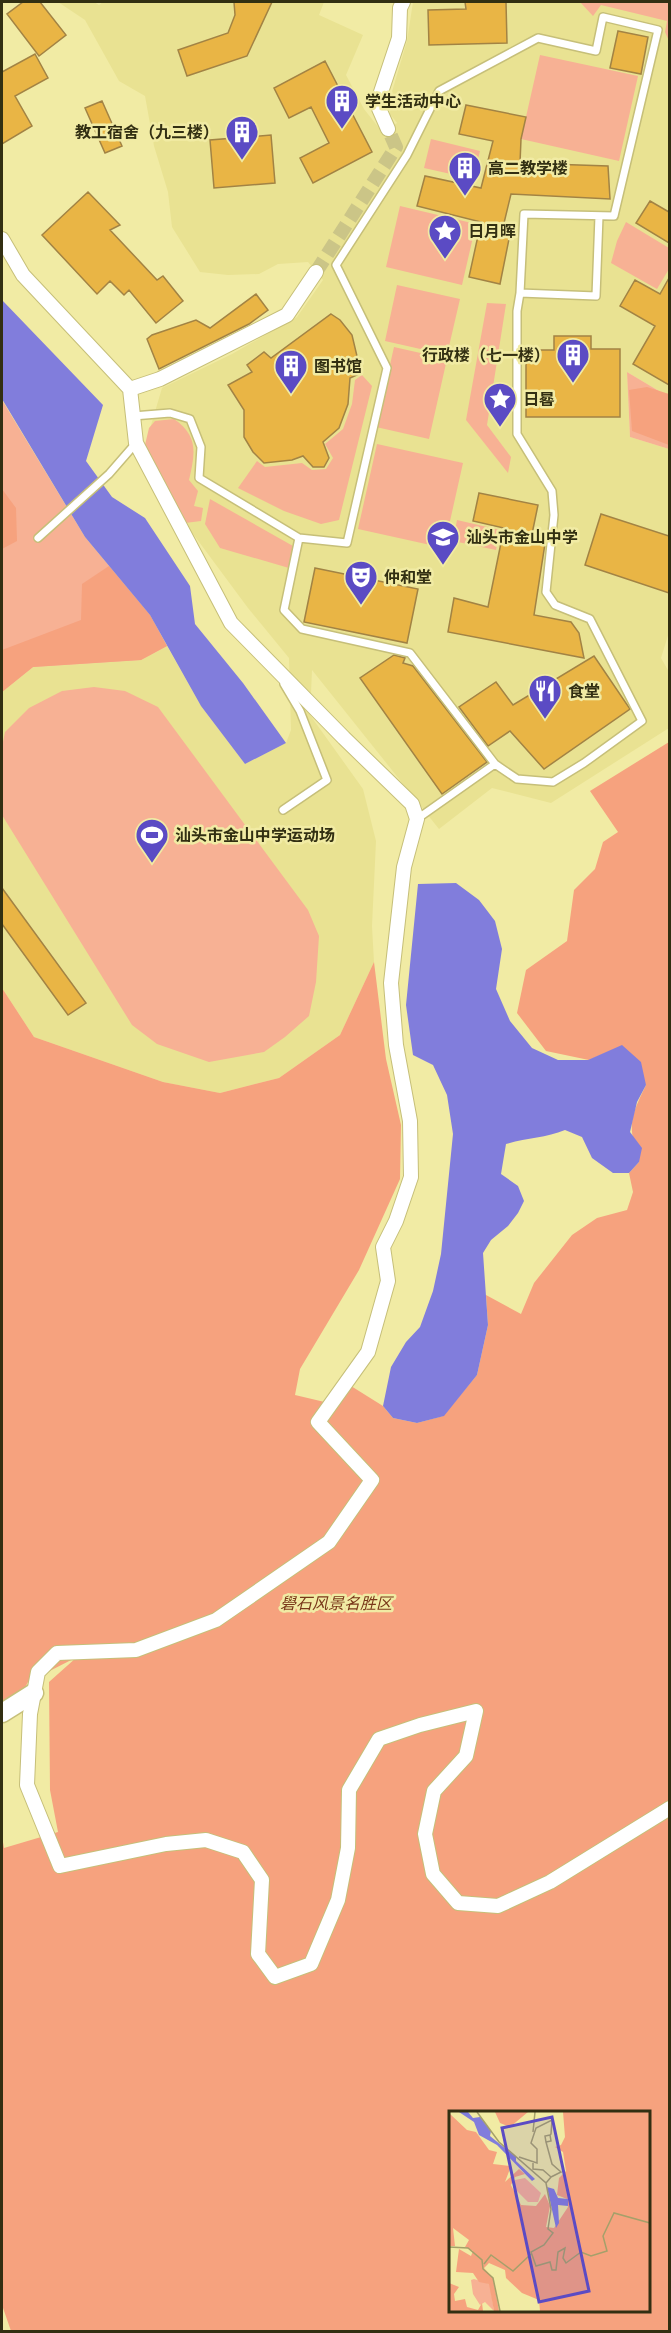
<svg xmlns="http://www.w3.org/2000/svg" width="671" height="2333" font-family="'PT Serif','Noto Sans SC',serif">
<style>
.built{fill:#e9e292}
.green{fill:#f7b194}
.forest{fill:#f6a27e;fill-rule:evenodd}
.water{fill:#817ddc}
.building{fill:#e9b545;stroke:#a28344;stroke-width:1.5}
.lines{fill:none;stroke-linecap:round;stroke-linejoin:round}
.minor-tunnel{stroke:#cbc587;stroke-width:14;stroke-dasharray:14 7;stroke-linecap:butt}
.service-casing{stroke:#c6bf79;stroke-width:10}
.minor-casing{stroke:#c6bf79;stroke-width:16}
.tertiary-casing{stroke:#c6bf79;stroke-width:21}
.service{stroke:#fff;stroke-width:7}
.minor{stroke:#fff;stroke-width:14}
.tertiary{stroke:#fff;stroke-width:18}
.labels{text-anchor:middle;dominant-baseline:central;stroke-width:5;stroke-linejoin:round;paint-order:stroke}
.poi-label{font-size:16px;font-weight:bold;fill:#322f12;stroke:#f1eba4;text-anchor:start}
.park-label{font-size:16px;font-style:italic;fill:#793719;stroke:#f1eba4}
.inset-road{fill:none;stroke:#a5a06a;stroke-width:1.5}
.view{fill:#5b4bc4;fill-opacity:0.15;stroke:#5b4bc4;stroke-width:3}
.inset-edge{fill:none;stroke:#322f12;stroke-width:3}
</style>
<rect width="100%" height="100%" fill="#f1eba4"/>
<path class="built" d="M58 2H94L99 5 103 2H324L319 15 363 35 346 75 364 109 383 133 397 123 390 114 391 95 407 41 413 2H669V397L627 372 630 437 669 449 670 629 661 658 669 672V728L551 803 492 788 439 829 312 670 310 715 363 789 376 841 372 926 374 962 340 1035 279 1078 220 1093 163 1082 34 1037 2 988V692L33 667 141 660 167 646 201 706 245 764 286 743 291 730 289 658 248 608 185 523 144 449 162 388 232 354 297 317 323 280 308 262 278 264 259 274 228 275 200 272 172 227 168 192 154 146 145 96 119 81 85 20Z"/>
<path class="green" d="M580 2H669V41L665 32 667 21 601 5 593 16Z
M540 55 638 76 619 161 521 139Z
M431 139 480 151 473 179 424 168Z
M400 206 476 224 462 285 386 267Z
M626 222 669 248V269L657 289 611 263 617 241Z
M397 285 460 299 447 355 385 341Z
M487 303 506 304 487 425 511 457 508 473 466 420Z
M394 347 447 359 429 439 376 427Z
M627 372 669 397V449L630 437Z
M362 375 372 386 339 520 321 524 284 511 238 488 257 461 265 467 302 463 312 470 326 469 333 458 325 444 343 429 352 404 355 380Z
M2 400 85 537 150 615 167 646 141 660 33 667 2 692Z
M174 419C199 436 195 454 189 480L198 491 194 506 203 508 201 521 185 523 144 449 149 428 155 421Z
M377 444 463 463 444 548 358 529Z
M210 499 293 546 289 568 220 548 205 524Z
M457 520 500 530 496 550 453 541Z
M94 687 125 691 158 707 308 910 319 936 316 982 309 1016 285 1037 264 1052 209 1062 157 1044 132 1025 2 815V747L5 732 29 708 62 691Z"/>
<path class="forest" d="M647 387 669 394V445L632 431 629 390Z
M2 489 16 508 17 541 2 549Z
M109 566 150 615 167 646 141 660 33 667 2 692V650L81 620 82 584Z
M669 742V2331H11L2 2305V1836L4 1848 58 1832 50 1790 49 1682 77 1657 28 1682 11 1713 2 1719V988L34 1037 163 1082 220 1093 279 1078 340 1035 374 962 386 1059 401 1125 400 1179 359 1270 300 1369 295 1395 333 1404 351 1386 383 1406 393 1418 417 1423 443 1416 477 1375 488 1325 486 1295 521 1314 534 1283 572 1235 597 1218 627 1210 633 1192 629 1173 639 1162C628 1125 629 1120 646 1085L622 1046 589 1060 546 1051 517 1013 526 970 567 941 574 890 595 869 603 842 618 832 590 791ZM450 2112H648V2310H450Z"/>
<path class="water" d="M2 300 103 405 86 461 112 497 145 518 190 586 195 624 243 683 286 743 245 764 201 706 150 615 85 537 2 399Z
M456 883 479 900 495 921 502 949 496 989 510 1021 532 1048 558 1060H588L622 1045 641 1062 646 1085 637 1102 630 1132 642 1148 639 1162 629 1173H613L592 1158 582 1137 565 1130C546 1138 526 1138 506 1144L501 1174 518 1186 524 1201 518 1213 508 1226 491 1240 483 1253 488 1325 477 1375 444 1416 417 1423 393 1418 383 1406 391 1367 406 1342 420 1327 433 1291 441 1254 453 1134 447 1095 433 1065 413 1055 406 1005 418 884Z"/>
<path class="building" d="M23 2H40L66 35 39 56 7 14Z
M234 2H272L247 56 187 76 178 50 228 33 235 15Z
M465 2H506L507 43 429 45 428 10 466 9Z
M618 31 648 37 641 74 610 68Z
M35 54 48 78 15 96 32 126 2 144V72Z
M325 61 372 152 313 183 300 158 329 143 311 107 289 118 274 88Z
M102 101 122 146 105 153 85 108Z
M466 105 526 117 521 139 520 163 608 166 610 199 511 194 504 223 512 224 500 284 469 277 481 222 417 206 425 176 481 188 493 141 459 134Z
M271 135 275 183 214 188 210 140Z
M88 192 120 225 110 230 157 280 163 276 183 301 156 323 129 290 124 295 110 281 97 294 42 235Z
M650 201 669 212V243L636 223Z
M669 278V385L633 364 655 326 620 306 635 280 660 294Z
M256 294 268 310 249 324 159 369 147 339 152 335 196 320 210 328Z
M331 314 340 320 352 335 361 373 350 378 348 404 339 428 323 442 329 458 324 467H313L303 456 292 460 264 463 253 452 244 437V410L228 385 252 372 247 365 264 352 271 358Z
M554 336H591V349H620V417H526V350H554Z
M479 493 538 505 532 534 546 537 534 615 571 622 579 633 584 658 448 632 454 598 488 607 504 528 473 521Z
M601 514 669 536V593L585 565Z
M315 568 418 589 407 643 304 622Z
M394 655 405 658 403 663 413 666 487 762 442 794 360 678Z
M594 656 630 709 544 769 510 731 488 746 459 707 496 682 513 705Z
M2 888 86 1003 68 1015 2 924Z"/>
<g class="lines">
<path class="minor-tunnel" d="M316 272 396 147 388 129"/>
<g class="service-casing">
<path id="service" d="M133 416 170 413 190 419 201 447 199 478 299 538 347 543 387 368 336 265 407 155 439 91 538 38 596 51 603 17 658 30 614 216 524 214 520 293 596 296 599 216
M38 538 109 474 136 443
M299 538 284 610 302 629 410 653 495 764 417 819
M495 764 517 779 553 782 584 763 642 721 590 619 555 605 546 592 554 515 552 491 517 434V311L520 293
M283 810 327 780 300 711 284 684"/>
</g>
<g class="minor-casing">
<path id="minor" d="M388 129 377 104 399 38 400 8 403 2
M2 239 23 275 130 389 136 443 231 623 344 738 412 804 417 819 404 867 391 983 396 1045 410 1121 411 1177 396 1221 383 1247 388 1281 368 1352 318 1422 372 1480 329 1542 216 1620 136 1650 57 1653 38 1672 30 1714 27 1785 60 1866 166 1844 206 1840 243 1852 262 1880 258 1954 275 1977 311 1964 338 1900 348 1848 349 1790 379 1739 420 1725 476 1711 466 1756 434 1791 425 1834 433 1874 458 1903 498 1906 550 1882 670 1808
M130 389 160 379 287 315 316 272"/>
</g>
<g class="tertiary-casing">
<path id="tertiary" d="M2 1713 34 1693"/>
</g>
<use href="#service" class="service"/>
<use href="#minor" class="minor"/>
<use href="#tertiary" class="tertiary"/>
</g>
<defs>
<g id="building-pin" transform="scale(1.725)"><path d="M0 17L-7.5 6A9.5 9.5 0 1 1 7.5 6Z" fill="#5b4bc4" stroke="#f1eba4"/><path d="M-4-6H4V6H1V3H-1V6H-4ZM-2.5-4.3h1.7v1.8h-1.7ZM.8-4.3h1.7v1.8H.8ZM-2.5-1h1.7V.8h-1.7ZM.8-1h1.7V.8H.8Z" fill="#fff"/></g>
<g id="sight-pin" transform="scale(1.725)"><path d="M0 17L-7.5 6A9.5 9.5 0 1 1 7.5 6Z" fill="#5b4bc4" stroke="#f1eba4"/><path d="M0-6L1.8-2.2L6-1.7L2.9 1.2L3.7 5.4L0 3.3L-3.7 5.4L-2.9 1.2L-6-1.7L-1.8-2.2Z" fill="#fff"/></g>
<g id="school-pin" transform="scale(1.725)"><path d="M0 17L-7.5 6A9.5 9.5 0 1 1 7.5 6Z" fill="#5b4bc4" stroke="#f1eba4"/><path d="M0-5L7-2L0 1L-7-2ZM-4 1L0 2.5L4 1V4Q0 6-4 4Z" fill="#fff"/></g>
<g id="theatre-pin" transform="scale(1.725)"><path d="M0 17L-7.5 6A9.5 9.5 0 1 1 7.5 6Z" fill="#5b4bc4" stroke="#f1eba4"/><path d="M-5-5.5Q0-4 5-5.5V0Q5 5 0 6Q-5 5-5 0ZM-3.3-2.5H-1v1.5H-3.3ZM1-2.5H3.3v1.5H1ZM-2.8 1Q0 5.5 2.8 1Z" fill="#fff"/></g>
<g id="restaurant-pin" transform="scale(1.725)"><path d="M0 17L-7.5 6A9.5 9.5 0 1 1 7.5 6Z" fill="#5b4bc4" stroke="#f1eba4"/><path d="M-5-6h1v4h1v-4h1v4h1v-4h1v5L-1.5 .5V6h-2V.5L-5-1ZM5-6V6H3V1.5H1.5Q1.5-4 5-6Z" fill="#fff"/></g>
<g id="stadium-pin" transform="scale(1.725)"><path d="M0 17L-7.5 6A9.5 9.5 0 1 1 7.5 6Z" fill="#5b4bc4" stroke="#f1eba4"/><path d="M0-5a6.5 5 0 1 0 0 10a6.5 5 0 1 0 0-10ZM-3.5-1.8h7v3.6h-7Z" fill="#fff"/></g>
</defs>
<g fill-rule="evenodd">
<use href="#building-pin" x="342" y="101"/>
<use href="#building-pin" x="242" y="132"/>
<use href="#building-pin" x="465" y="168"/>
<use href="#sight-pin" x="445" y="231"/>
<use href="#building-pin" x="573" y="355"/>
<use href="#building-pin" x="291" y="366"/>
<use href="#sight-pin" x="500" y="399"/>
<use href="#school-pin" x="443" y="537"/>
<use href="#theatre-pin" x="361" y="577"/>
<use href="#restaurant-pin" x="545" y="691"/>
<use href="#stadium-pin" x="152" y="835"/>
</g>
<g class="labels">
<g class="poi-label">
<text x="365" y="101">学生活动中心</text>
<text x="219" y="132" text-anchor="end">教工宿舍（九三楼）</text>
<text x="488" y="168">高二教学楼</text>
<text x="468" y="231">日月晖</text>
<text x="550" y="355" text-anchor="end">行政楼（七一楼）</text>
<text x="314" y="366">图书馆</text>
<text x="523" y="399">日晷</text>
<text x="466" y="537">汕头市金山中学</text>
<text x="384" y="577">仲和堂</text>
<text x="568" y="691">食堂</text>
<text x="175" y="835">汕头市金山中学运动场</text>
</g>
<g class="park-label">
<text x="336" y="1603">礐石风景名胜区</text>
</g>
</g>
<g transform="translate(449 2111)">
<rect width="201" height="201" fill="#f1eba4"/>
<path d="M76 67 92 82 89 91H79L66 78V69ZM25 168 41 173 45 200 36 191 31 194 24 183 22 169Z" fill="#f7b194"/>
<path d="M46 1H79L61 16 51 12ZM114 1H201V200H91L90 189 73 182 57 167 56 159 40 152 35 157 44 167 50 200H45L40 173 30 171 24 162 7 161 10 138 22 145 24 140 16 136 20 129 4 117 6 135H0V2L18 19 27 21 40 39 48 41 44 53 62 55 56 71 70 58 76 63 66 66 62 74 72 94 87 95 96 83 101 95 97 116 105 117 119 96 118 88 108 84 110 67 117 60 114 41 106 36 112 34 116 26ZM0 172 10 176 5 183 6 190 16 188 18 196 29 199 33 192 34 200H0Z" fill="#f6a27e"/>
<path d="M10 1H19L24 7 31 6 42 20 41 25 67 46V50L86 68 83 70 48 34 30 24 25 11ZM98 76 105 78 109 87 119 88V95L109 94 110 112 107 117Z" fill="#817ddc"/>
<path class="inset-road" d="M28 1 50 31 97 72 102 98 99 118 104 122 95 134 82 141 87 155 101 151 103 159H107L109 141 116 137 114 147 117 152 132 141 142 145 158 140 154 125 165 102 201 112M84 21 86 1M97 31 103 53 112 61 102 66M70 46 88 52V38L82 32 87 17 103 9 102 23 101 24 96 25 97 31 102 30 101 24M84 52V58L94 59 102 66 97 72M0 136 19 137 33 149 34 158 44 167 51 200M35 153 42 144 64 160 82 143"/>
<path class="view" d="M103 6 140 180 90 191 53 17Z"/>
<rect width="201" height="201" class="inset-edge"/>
</g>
<rect width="671" height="2333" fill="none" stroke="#322f12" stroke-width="6"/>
</svg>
